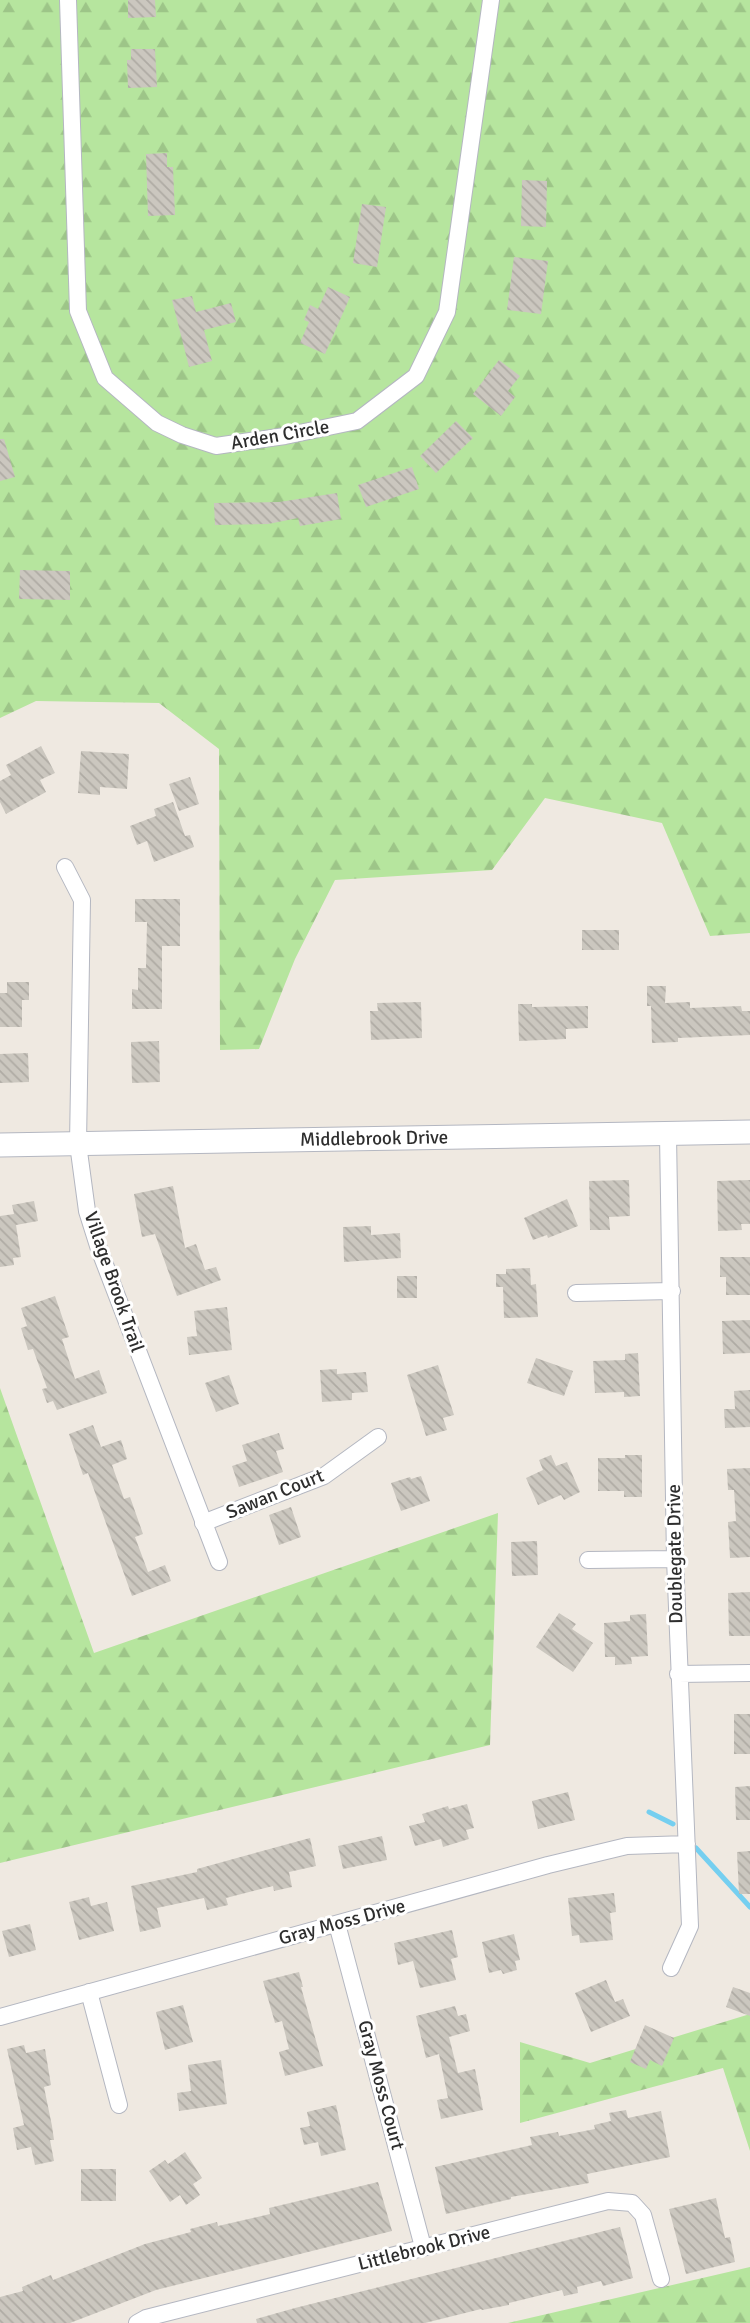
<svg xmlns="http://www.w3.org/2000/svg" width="750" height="2323" font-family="Signika,sans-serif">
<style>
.forest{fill:url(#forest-firs)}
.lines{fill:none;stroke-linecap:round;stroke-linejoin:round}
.stream{stroke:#75cff0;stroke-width:5}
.building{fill:url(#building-back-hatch)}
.street-casing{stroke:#b4b7c1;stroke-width:18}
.secondary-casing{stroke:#b4b7c1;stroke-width:25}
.street{stroke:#fff;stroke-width:16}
.secondary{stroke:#fff;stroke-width:23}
.labels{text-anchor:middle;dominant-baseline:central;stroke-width:6;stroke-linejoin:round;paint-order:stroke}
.street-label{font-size:19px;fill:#2e2e2e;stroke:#fff}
</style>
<defs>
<pattern id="forest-firs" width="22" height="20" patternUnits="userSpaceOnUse" patternTransform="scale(1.75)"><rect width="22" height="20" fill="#b6e59e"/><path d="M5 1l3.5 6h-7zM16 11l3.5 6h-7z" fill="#9dc588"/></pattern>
<pattern id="building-back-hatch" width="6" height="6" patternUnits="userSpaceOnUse" patternTransform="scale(1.75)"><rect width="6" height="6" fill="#cbc7bf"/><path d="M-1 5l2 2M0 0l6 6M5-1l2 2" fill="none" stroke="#afaba4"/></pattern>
</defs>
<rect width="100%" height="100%" fill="#efe9e1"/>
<path class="forest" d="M0 0H750V933L710 936 662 823 545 798 492 870 335 880 295 959 259 1049 220 1050 219 749 159 703 36 701 0 718Z
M0 1388 94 1653 498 1513 490 1745 0 1863Z
M750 2014V2151L723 2068 520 2123V2042L590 2063Z
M750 2267V2323H508Z"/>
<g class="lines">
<path class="stream" d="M649 1812 673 1824
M696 1848 750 1907"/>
</g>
<path class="building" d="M128 0H155L156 17 128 18Z
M131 49H155L157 87 128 88 127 60H131Z
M167 153V167H173L175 215 148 216 146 154Z
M522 180 547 181 546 227 521 226Z
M362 204 386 207 377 267 353 263Z
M514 257 548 261 541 314 507 310Z
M328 287 350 297 325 354 300 343 309 322 304 320 310 305 318 309Z
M192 296 196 312 231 303 236 322 204 330 212 361 189 367 172 300Z
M499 360 520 376 508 391 515 397 501 416 473 394Z
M456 421 473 438 436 473 420 456Z
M0 439H4L15 477 0 481Z
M412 467 419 489 366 507 358 485Z
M337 493 341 519 300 526 298 518 268 524 215 525 214 503 279 502Z
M20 570 70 571V600L19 599Z
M41 746 55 773 40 780 46 792 6 814 0 802V781L11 775 6 765Z
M81 751 129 754 127 789 100 787V795L78 793Z
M190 777 199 804 179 811 169 784Z
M173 802 185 836 190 835 194 847 154 862 147 841 137 845 130 826 156 816 154 809Z
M135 899H180V946H162V1009H132V989L138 990V968H146L147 922H135Z
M582 930H619V950H582Z
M7 982H29V1000H22V1027H0V993H7Z
M647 986H666L665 1003 690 1002V1008L741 1006 742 1011H750V1035L678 1038V1042L652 1043 651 1006H647Z
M421 1002 422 1038 371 1040 370 1011H378L377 1003Z
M518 1004H532V1007L588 1006V1028L566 1029V1039L519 1041Z
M159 1041 160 1082 132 1083 131 1042Z
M28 1053 29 1082 0 1083V1054Z
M629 1180 630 1216 609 1217 610 1230H590L589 1181Z
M750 1180V1224H741L742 1230 718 1231 717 1181Z
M173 1186 185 1248 196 1244 205 1270 216 1267 221 1280 177 1296 155 1234 142 1237 134 1194Z
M567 1199 578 1226 548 1238 547 1235 533 1240 524 1218Z
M34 1201 38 1221 16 1225 21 1257 13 1258 14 1265 0 1267V1216L14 1214 12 1205Z
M371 1226V1235L400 1233 401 1258 344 1262 343 1227Z
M720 1257H750V1295H726V1277H720Z
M530 1268 531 1285 536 1284 538 1317 504 1318 503 1287H496V1274H506V1269Z
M397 1276H417V1298H397Z
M55 1296 69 1337 62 1339 75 1379 99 1370 107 1393 57 1410 53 1401 47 1403 42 1389 47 1388 33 1349 28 1350 21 1328 27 1326 21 1308Z
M227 1307 232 1350 189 1355 187 1337 197 1336 194 1311Z
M750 1320V1353L723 1354 722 1321Z
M638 1353 640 1396 624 1397V1392L595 1393 593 1361 625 1360V1354Z
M536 1358 573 1371 564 1396 527 1383Z
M438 1365 454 1415 443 1418 447 1430 426 1436 407 1375Z
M337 1369V1374L366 1372 368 1392 352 1393V1400L322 1402 320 1370Z
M229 1375 239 1404 216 1412 205 1383Z
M750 1390V1427L725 1428 724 1409H735L734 1391Z
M93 1425 101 1447 121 1440 127 1459 112 1465 124 1499 130 1497 143 1534 135 1537 148 1572 165 1565 171 1581 132 1596 88 1473 83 1475 69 1434Z
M279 1433 284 1449 276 1451 283 1472 239 1487 232 1466 247 1461 242 1445Z
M551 1455 556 1466 567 1462 580 1492 564 1500 561 1495 538 1505 526 1478 543 1470 539 1460Z
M625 1455H642V1497H624V1491H598V1458H625Z
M750 1468V1557L730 1558 728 1522 736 1521 734 1490H728L727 1469Z
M421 1476 430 1501 401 1511 391 1483 410 1477 411 1479Z
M291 1507 301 1537 279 1545 269 1515Z
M537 1541 538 1575 512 1576 511 1542Z
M750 1592V1636H729L728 1593Z
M559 1613 576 1624 572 1629 593 1643 573 1672 536 1647Z
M646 1614 648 1656 631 1657 632 1664 615 1665V1657H605L604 1623 630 1621V1615Z
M734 1714H750V1754H734Z
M750 1786V1820H736L735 1787Z
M568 1792 575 1820 538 1829 532 1801Z
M467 1804 474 1828 466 1830 469 1839 443 1847 441 1839 415 1846 409 1826 425 1822 422 1814 448 1806 449 1809Z
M382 1836 387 1860 343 1869 338 1846Z
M310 1838 316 1866 289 1872 292 1887 274 1891 273 1886 226 1898 228 1905 207 1910 204 1898 157 1908 161 1927 140 1932 131 1886 197 1872V1869Z
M750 1851V1894H739L737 1852Z
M614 1893 616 1912 610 1913 613 1940 580 1943 579 1935 572 1936 568 1898Z
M89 1897 91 1906 107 1902 114 1931 79 1940 69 1902Z
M30 1924 36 1950 9 1957 2 1931Z
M452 1930 458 1957 451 1959 456 1980 420 1988 413 1961 398 1965 394 1943Z
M514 1934 520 1960 515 1961 517 1970 503 1974 501 1970 489 1973 482 1942Z
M299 1972 303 1987H301L323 2066 285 2076 279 2052 289 2049 282 2021 275 2023 263 1981Z
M606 1980 615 2002 623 1999 630 2016 591 2032 575 1993Z
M733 1987 750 1993V2016L726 2007Z
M183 2005 193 2042 165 2050 156 2012Z
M455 2006 458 2016 466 2014 470 2031 449 2037 458 2073 475 2069 483 2110 441 2119 437 2100 448 2098 439 2054 426 2058 416 2016Z
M645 2025 674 2038 662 2066 650 2060 646 2069 630 2062Z
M24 2045 26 2053 45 2049 51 2085 44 2087 52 2126 54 2140H50L54 2161 35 2165 31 2147 17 2150 13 2128 24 2125 7 2049Z
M221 2060 227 2104 179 2111 177 2093 191 2091 188 2065Z
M336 2105 346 2150 321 2156 318 2142 304 2145 300 2128 310 2126 307 2112Z
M626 2110 628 2118 661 2111 670 2157 587 2174 589 2183 511 2197V2199L446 2214 435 2167 532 2145 530 2137 558 2132 559 2136 595 2129 594 2125 611 2121 609 2113Z
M185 2152 202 2178 193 2184 200 2195 186 2205 180 2195 170 2202 149 2171 165 2160 168 2164Z
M81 2169H116V2201H81Z
M378 2182 392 2231 156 2290 70 2323H0V2297L23 2291 22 2287 51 2275 53 2280 145 2244 191 2232 190 2229 217 2222 218 2226 270 2214 269 2208Z
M716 2198 725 2238 730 2237 735 2262 686 2274 669 2209Z
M620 2227 633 2278 603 2286 601 2281 577 2287 578 2293 564 2296 562 2290 509 2303V2305L482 2310 481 2309 425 2323H257L256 2319 295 2308Z"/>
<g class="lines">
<g class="street-casing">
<path id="street" d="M68 0 78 311 105 378 157 423 182 435 216 446 285 436 357 421 416 376 447 312 491 0
M65 867 82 900 78 1144 87 1211 99 1249 219 1562
M668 1135 675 1559 690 1926 671 1968
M576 1293 672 1291
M203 1523 324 1476 378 1437
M588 1560 675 1559
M678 1674 750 1673
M337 1924 423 2247
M89 1992 119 2105
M0 2017 548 1865 627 1846 687 1844
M137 2323 146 2318 608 2201 632 2203 643 2215 661 2279"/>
</g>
<g class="secondary-casing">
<g id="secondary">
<path id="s1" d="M0 1145 750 1132"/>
</g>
</g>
<use href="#street" class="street"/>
<use href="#secondary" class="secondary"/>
</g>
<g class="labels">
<g class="street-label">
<text transform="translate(280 435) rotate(-10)">Arden Circle</text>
<text stroke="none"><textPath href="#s1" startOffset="374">Middlebrook Drive</textPath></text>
<text transform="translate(114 1282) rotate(71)">Village Brook Trail</text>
<text transform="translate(275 1494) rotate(-22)">Sawan Court</text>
<text transform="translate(675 1554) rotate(-91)">Doublegate Drive</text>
<text transform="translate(342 1922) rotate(-15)">Gray Moss Drive</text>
<text transform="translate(381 2085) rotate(75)">Gray Moss Court</text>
<text transform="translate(424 2248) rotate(-14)">Littlebrook Drive</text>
</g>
</g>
</svg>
